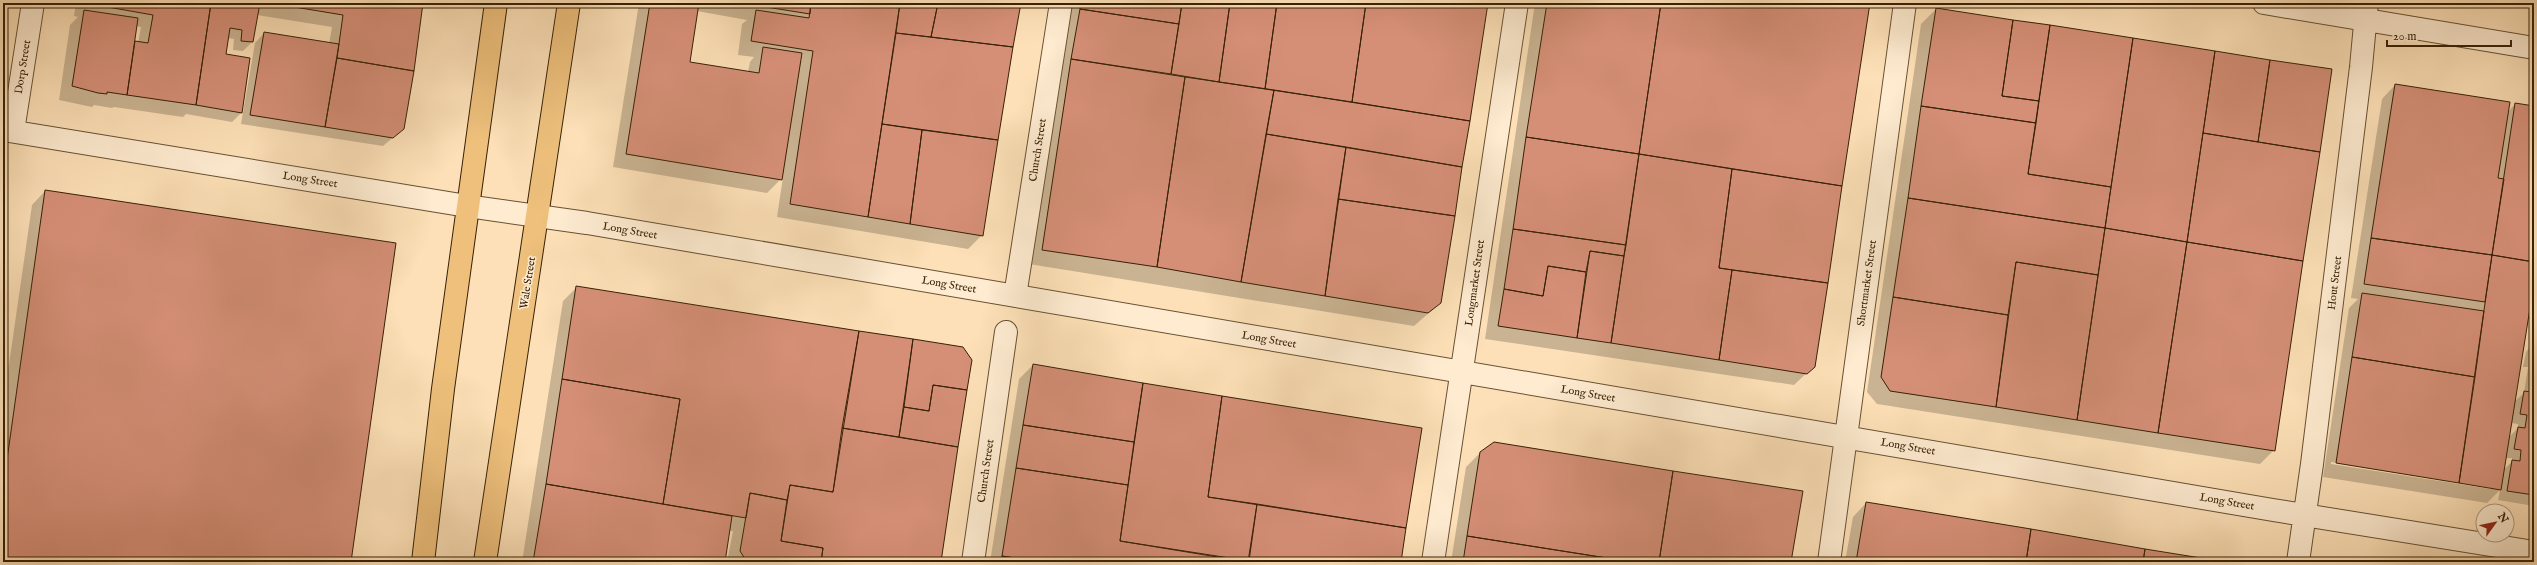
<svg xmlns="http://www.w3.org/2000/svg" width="2537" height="565" font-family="'IM FELL English',serif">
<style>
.shadow{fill:#0003;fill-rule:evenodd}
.building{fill:#d58f77;stroke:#372107}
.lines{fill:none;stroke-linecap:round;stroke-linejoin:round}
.minor-casing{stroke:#685133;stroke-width:24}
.major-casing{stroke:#372107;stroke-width:24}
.minor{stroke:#feebd0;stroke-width:22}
.major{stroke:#eec07c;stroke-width:22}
.labels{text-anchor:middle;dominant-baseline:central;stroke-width:3;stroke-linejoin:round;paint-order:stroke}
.street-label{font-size:11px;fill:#372107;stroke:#feebd0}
</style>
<rect width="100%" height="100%" fill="#fde0b7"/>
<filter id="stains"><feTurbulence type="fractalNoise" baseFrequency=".005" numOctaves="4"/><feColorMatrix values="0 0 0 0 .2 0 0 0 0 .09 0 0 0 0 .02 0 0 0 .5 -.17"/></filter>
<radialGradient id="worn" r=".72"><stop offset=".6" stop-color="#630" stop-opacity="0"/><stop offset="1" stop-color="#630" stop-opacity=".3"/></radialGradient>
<path class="shadow" d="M76 3H422L403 129 383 146 241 124 255 43 264 33 329 44 332 27 257 15 252 42 243 51 233 50 234 39 227 38 224 55 242 112 232 122 186 114 183 117 114 107 112 108 94 105 92 107 59 100 70 25 78 17 74 16ZM136 26 141 27 138 43 133 45Z
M639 3H1019L982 235 968 249 777 217 783 177 767 193 613 167ZM697 11 747 20 742 24 738 55 754 57 750 62 748 72 688 62Z
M1069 3H1487L1440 303 1414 326 1029 264Z
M1535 3H1869L1814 366 1794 385 1485 339Z
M2534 3V6L2523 4V3Z
M1936 9 2215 52 2274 450 2260 464 1877 404 1867 392 1907 120 1921 24Z
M2395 85 2508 112 2515 104 2534 107V317L2528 316 2514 402 2524 393 2528 367H2523L2526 352 2534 341V506L2498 500 2500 490 2487 503 2323 477 2349 308 2358 299 2351 298 2382 99ZM2511 423 2518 424V428L2509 437ZM2505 458H2512V462L2503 470ZM2331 462 2491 487V489L2331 464Z
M45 191 349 562H3V406L32 205Z
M577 287 962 348 971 360 940 562H727L733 531H729L724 562H522L563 301Z
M1033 365 1421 429 1400 562H990L1019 379Z
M1480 453 1791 562H1451L1466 467Z
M1866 503 2220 562H1845L1853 517Z"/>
<path class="building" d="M85 3H211L196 105 127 95 135 41 148 43 153 15Z
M211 3H260L253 42 241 41 242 30 230 28 226 54 250 58 242 113 196 105Z
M270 3H423L414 71 337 58 343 15Z
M650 3H699L690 62 759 73 763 47 802 53 782 180 626 154Z
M741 3H811L810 14Z
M811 3H900L868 217 790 204 813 51 751 41 756 10 809 18Z
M900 3H938L931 37 896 33Z
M938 3H1021L1013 47 931 37Z
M1080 3H1182L1179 24 1080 9Z
M1182 3H1230L1219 82 1171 74Z
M1230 3H1277L1265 89 1219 82Z
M1277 3H1366L1352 102 1265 89Z
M1366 3H1488L1470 121 1352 102Z
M1547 3H1661L1639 154 1526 137Z
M1661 3H1870L1842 186 1639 154Z
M1936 8 2013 20 2002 96 2039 101 2036 123 1921 106Z
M1080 9 1179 24 1171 74 1071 59Z
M84 10 138 18 127 95 107 92V94L98 93 72 86Z
M2013 20 2050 25 2039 101 2002 96Z
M2050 25 2133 38 2111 187 2028 174Z
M264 32 339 44 325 127 250 115Z
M896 33 1013 47 998 140 882 124Z
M2133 38 2215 51 2187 242 2105 228Z
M2215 51 2270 60 2258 142 2203 133Z
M337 58 414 71 404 129 393 138 325 127Z
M1071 59 1185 77 1157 267 1042 250Z
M2270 60 2332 69 2320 152 2258 142Z
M1185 77 1274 90 1241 282 1157 267Z
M2395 84 2510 102 2498 178 2504 179 2492 255 2371 238Z
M1274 90 1470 121 1462 167 1266 134Z
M2515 103 2534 106V262L2492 255Z
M1921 106 2036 123 2028 174 2111 187 2105 228 1908 198Z
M882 124 922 130 910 224 868 217Z
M922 130 998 140 983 236 910 224Z
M2203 133 2320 152 2303 261 2187 242Z
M1266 134 1346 147 1325 296 1241 282Z
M1526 137 1639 154 1626 245 1513 229Z
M1346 147 1462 167 1455 216 1338 199Z
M1639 154 1732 169 1719 268 1732 270 1719 360 1611 343Z
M1732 169 1842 186 1828 283 1719 268Z
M45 190 396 243 351 562H3V488Z
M1908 198 2105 228 2098 275 2016 262 2008 315 1893 297Z
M1338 199 1455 216 1441 303 1428 313 1325 296Z
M2105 228 2187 242 2158 433 2077 420Z
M1513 229 1626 245 1624 256 1590 251 1586 272 1548 266 1543 296 1504 289Z
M2371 238 2492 255 2485 302 2364 284Z
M2187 242 2303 261 2275 451 2158 433Z
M1590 251 1624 256 1611 343 1577 338Z
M2492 255 2534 262V302H2531L2501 490 2459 483Z
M2016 262 2098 275 2077 420 1996 407Z
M1548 266 1586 272 1577 338 1498 326 1504 289 1543 296Z
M1732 270 1828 283 1815 367 1807 374 1719 360Z
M576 286 859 331 833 492 790 485 787 500 750 493 746 518 663 504 680 399 562 379Z
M2362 293 2484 311 2475 377 2352 357Z
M1893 297 2008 315 1996 407 1890 391 1881 377Z
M859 331 913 339 899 437 842 428Z
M913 339 963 347 972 360 967 390 933 385 929 411 904 407Z
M2352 357 2475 377 2459 483 2336 463Z
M1033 364 1143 383 1134 442 1023 425Z
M2534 374V495L2507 491 2512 460 2520 461 2521 450 2514 449 2518 427 2525 428 2527 415 2520 414 2524 391 2531 392Z
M562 379 680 399 663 504 546 484Z
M1143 383 1222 396 1208 497 1257 504 1249 561 1120 541Z
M933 385 967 390 958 447 899 437 904 407 929 411Z
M1222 396 1422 428 1406 528 1208 497Z
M1023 425 1134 442 1128 485 1016 468Z
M842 428 958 447 941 562H821L823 548 781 541 790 485 833 492Z
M1494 442 1673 471 1659 562H1632L1467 536 1480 452Z
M1016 468 1128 485 1120 541 1248 562H1039L1002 556Z
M1673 471 1803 491 1791 562H1659Z
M546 484 732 516 725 562H533Z
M750 493 787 500 781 541 823 548 821 562H747L740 551Z
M1866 502 2031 529 2026 562H1856Z
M1257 504 1406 528 1401 562H1248Z
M2031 529 2145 549 2143 562H2026Z
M1467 536 1632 562H1463Z
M2145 549 2226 562H2143Z
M1002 556 1039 562H1001Z"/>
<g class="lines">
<g class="minor-casing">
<path id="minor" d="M2264 3 2534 48
M3 130 467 206 587 223 2273 510 2534 552
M13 131 33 3
M1015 296 1061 3
M973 562 1006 332
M1433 562 1517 3
M1829 562 1905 3
M2298 562 2312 464 2361 67 2367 3"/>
</g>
<g class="major-casing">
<path id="major" d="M423 562 443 389 496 3
M485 562 569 3"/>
</g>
<use href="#minor" class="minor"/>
<use href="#major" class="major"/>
</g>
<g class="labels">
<g class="street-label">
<text transform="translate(23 67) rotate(-81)">Dorp Street</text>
<text transform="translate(1038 150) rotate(-81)">Church Street</text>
<text transform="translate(310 180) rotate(9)">Long Street</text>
<text transform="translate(630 231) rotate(10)">Long Street</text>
<text transform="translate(528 283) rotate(-81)">Wale Street</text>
<text transform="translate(1475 283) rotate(-82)">Longmarket Street</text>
<text transform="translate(1867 283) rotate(-82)">Shortmarket Street</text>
<text transform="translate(2335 283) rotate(-83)">Hout Street</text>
<text transform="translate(949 285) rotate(10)">Long Street</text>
<text transform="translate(1269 340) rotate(10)">Long Street</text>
<text transform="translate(1588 394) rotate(10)">Long Street</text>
<text transform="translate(1908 447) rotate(10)">Long Street</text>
<text transform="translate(986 471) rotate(-82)">Church Street</text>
<text transform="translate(2227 502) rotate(10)">Long Street</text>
</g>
</g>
<rect width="2537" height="565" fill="none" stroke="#fde0b7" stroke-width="16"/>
<rect x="4" y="4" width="2529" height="557" fill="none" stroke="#372107" stroke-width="2"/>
<rect x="8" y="8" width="2521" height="549" fill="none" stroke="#372107"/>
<g transform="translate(2495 523) rotate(57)"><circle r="19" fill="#feebd0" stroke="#ae9a80"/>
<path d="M0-3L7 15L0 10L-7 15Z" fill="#8f2418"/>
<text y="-6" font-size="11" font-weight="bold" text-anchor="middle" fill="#372107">N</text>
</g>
<path d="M2387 40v6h124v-6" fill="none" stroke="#372107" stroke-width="2"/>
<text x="2393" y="40" font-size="12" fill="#372107" stroke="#feebd0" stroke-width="3" paint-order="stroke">20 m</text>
<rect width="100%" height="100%" filter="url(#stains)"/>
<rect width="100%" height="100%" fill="url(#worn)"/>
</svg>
